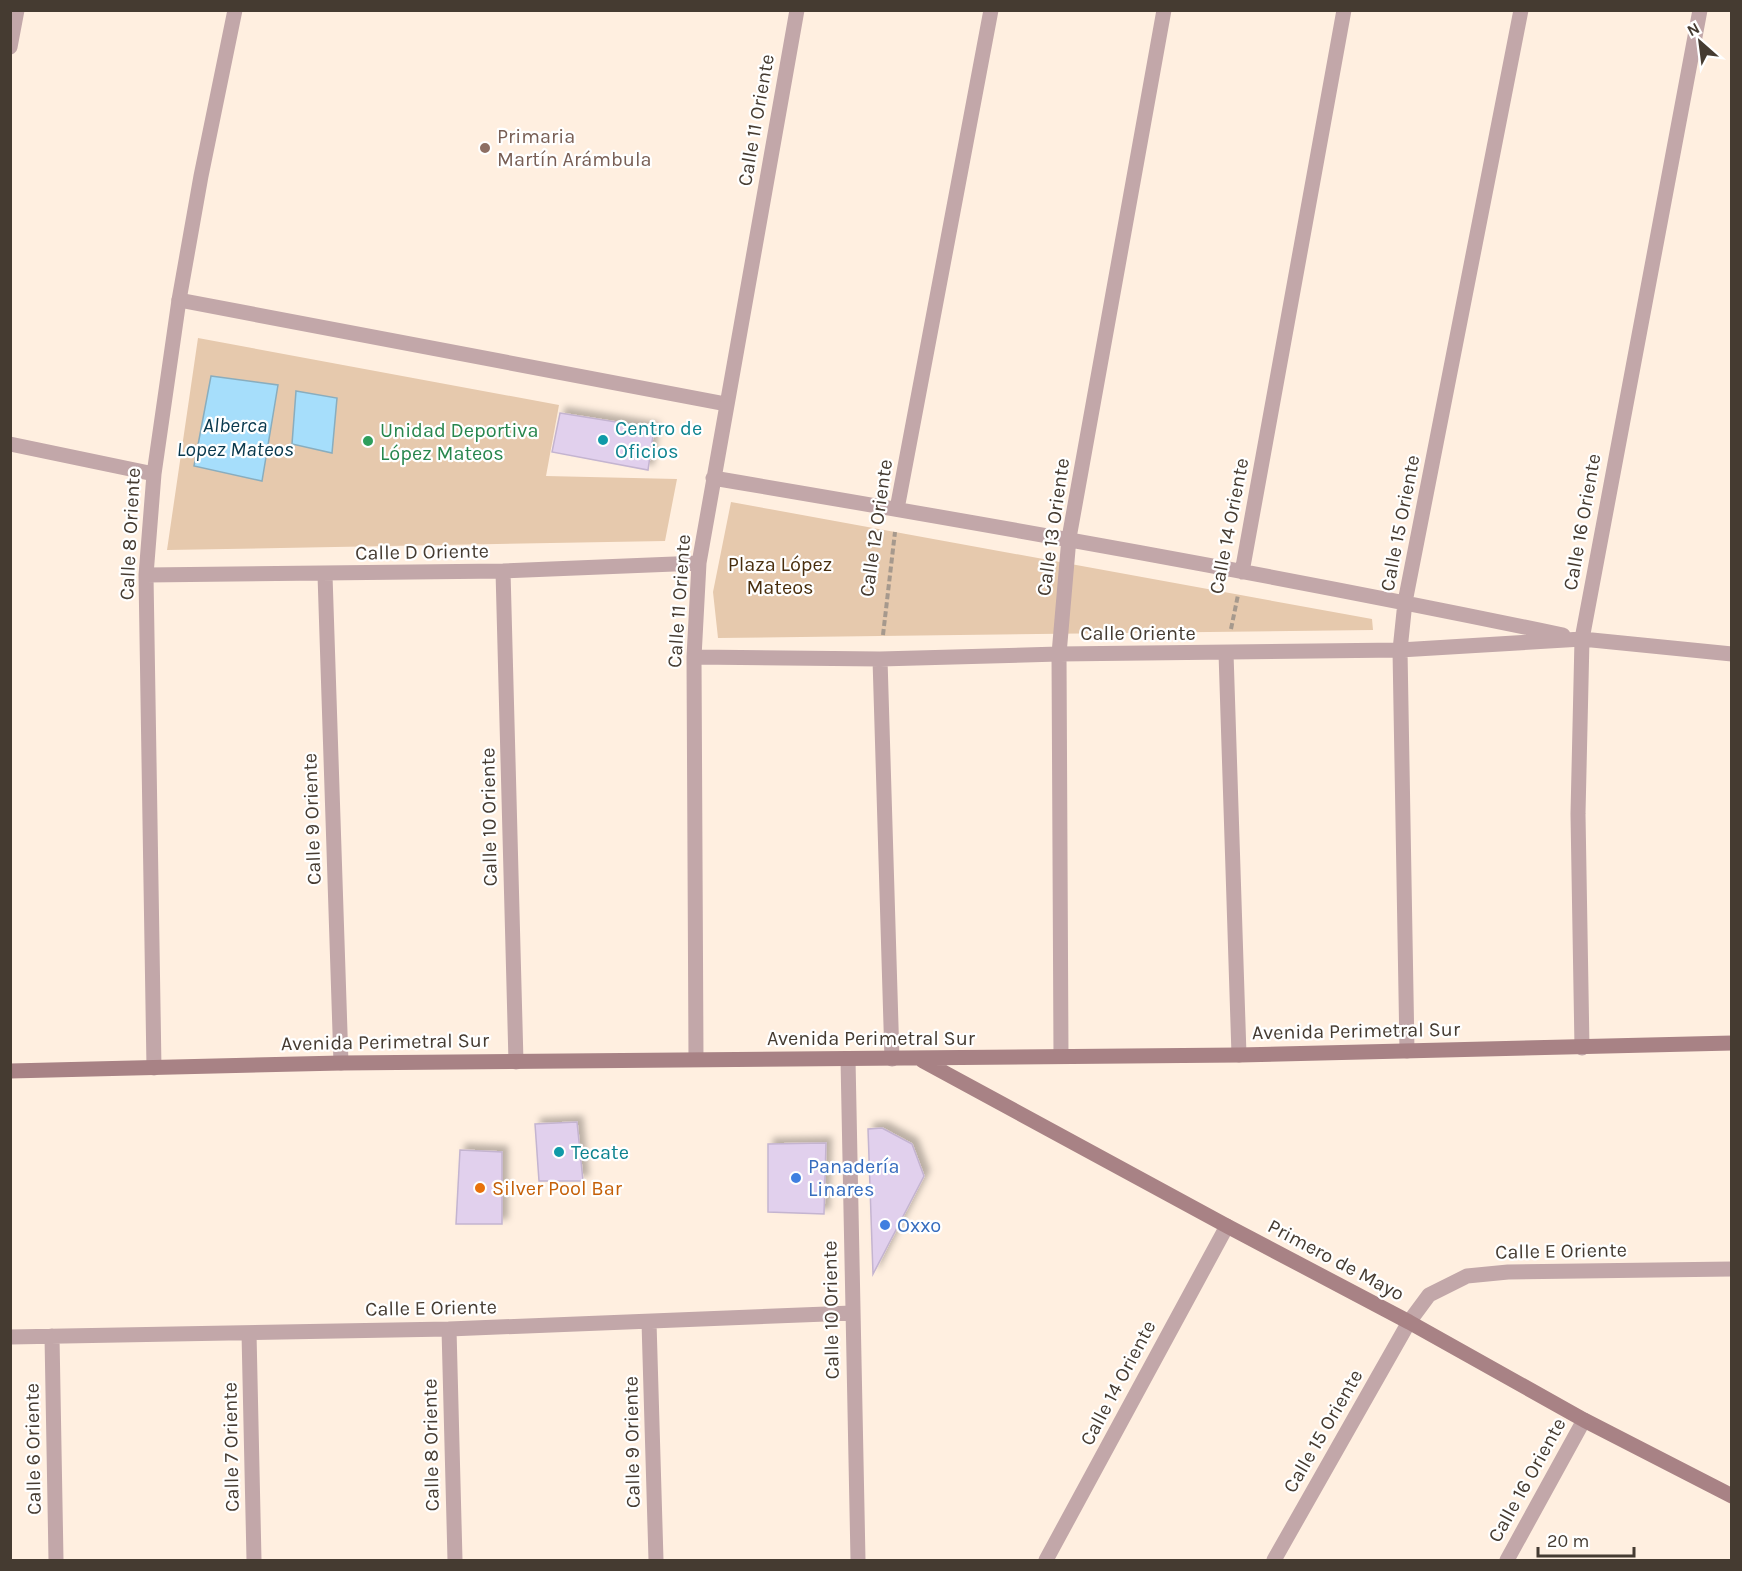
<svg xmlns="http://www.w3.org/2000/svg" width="1742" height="1571" font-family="Karla,sans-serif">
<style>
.green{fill:#e6c9ad}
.water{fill:#a6defb;stroke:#89adbe;stroke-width:1.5}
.building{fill:#e1d0ed;stroke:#c4b4d0;stroke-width:1.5;filter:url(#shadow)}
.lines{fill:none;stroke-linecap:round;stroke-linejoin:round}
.path{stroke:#a6998d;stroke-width:4;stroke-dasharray:6 3;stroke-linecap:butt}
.lane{stroke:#c2a7a9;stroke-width:15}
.street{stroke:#c2a7a9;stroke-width:15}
.secondary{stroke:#a88285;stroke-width:15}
.education-dot{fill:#8d6e63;stroke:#fff;stroke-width:2}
.culture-dot{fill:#0f9aa8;stroke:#fff;stroke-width:2}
.leisure-dot{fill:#2e9e5b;stroke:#fff;stroke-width:2}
.shop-dot{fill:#3f7fe0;stroke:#fff;stroke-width:2}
.food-dot{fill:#e8710a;stroke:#fff;stroke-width:2}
.labels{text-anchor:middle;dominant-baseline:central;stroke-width:4.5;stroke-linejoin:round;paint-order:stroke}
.street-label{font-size:20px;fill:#453b31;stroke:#fff}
.education-label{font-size:20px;fill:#785e54;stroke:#fff;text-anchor:start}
.culture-label{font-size:20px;fill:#0d838f;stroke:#fff;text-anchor:start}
.leisure-label{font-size:20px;fill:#27864d;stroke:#fff;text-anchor:start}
.park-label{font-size:20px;fill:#492e0d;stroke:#fff}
.shop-label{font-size:20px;fill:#366cbe;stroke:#fff;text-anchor:start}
.food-label{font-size:20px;fill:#c56008;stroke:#fff;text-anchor:start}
.water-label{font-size:21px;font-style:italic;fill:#08384d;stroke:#fff}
</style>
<defs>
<filter id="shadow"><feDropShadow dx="5.5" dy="-5.5" stdDeviation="3" flood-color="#0004"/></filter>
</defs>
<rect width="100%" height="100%" fill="#ffefe0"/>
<path class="green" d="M198 338 559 405 546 476 677 479 665 541 167 550Z
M731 502 1372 619 1373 630 718 638 713 592Z"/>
<path class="water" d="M211 376 278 385 262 481 194 466Z
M296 391 337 398 332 453 292 444Z"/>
<path class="building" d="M560 413 654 428 648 470 552 452Z
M577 1122 583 1181H539L535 1124Z
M882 1128 912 1144 924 1176 873 1274 868 1129Z
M826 1143 824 1214 768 1212V1144Z
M460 1150 502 1152V1224H456Z"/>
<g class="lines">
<path class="path" d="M1231 629 1238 595
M883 635 895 532"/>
<path class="lane" d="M179 300 726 404"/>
<path class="street" d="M10 47 17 10
M10 444 154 474
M713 478C997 526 1281 576 1563 635
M897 509 991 10
M503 571 516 1062
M1242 572 1344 10
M146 575 503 571 699 563
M325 575 341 1063
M1226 653 1239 1055
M694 657 880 659 1059 654 1400 650 1582 639 1732 654
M880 659 892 1059
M1582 1048 1578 814 1582 639 1700 10
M1407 1051 1400 650 1405 602 1521 10
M1061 1056 1059 654 1069 538 1164 10
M696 1059 694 657 699 563 797 10
M848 1059 858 1560
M154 1068 146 575 154 474 179 300 201 176 235 10
M649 1322 656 1560
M449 1329 455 1560
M249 1333 254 1560
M52 1336 56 1560
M10 1337 449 1329 852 1313
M1046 1560 1227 1226
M1274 1560 1409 1322 1429 1295 1467 1276 1508 1272 1732 1269
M1507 1560 1584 1420"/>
<path class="secondary" d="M923 1061 1227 1226 1409 1322 1584 1420 1732 1496
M10 1071 341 1063 1239 1055 1732 1043"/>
</g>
<circle class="education-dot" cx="485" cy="148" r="6"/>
<g class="culture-dot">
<circle cx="603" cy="440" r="6"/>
<circle cx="559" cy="1152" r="6"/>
</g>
<circle class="leisure-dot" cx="368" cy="441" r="6"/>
<g class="shop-dot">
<circle cx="796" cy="1178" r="6"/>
<circle cx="885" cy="1225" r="6"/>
</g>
<circle class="food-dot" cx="480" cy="1188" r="6"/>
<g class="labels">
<g class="street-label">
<text transform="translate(756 120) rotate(-80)">Calle 11 Oriente</text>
<text transform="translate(1582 522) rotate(-80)">Calle 16 Oriente</text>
<text transform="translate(1400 523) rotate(-79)">Calle 15 Oriente</text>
<text transform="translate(1229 526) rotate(-79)">Calle 14 Oriente</text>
<text transform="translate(1053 527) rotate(-82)">Calle 13 Oriente</text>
<text transform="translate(876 528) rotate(-82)">Calle 12 Oriente</text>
<text transform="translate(130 534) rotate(-87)">Calle 8 Oriente</text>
<text transform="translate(422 552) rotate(-1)">Calle D Oriente</text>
<text transform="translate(679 601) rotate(-86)">Calle 11 Oriente</text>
<text x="1138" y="633">Calle Oriente</text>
<text transform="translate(489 817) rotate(-91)">Calle 10 Oriente</text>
<text transform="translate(312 819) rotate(-92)">Calle 9 Oriente</text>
<text transform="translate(1356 1031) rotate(-1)">Avenida Perimetral Sur</text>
<text x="871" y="1038">Avenida Perimetral Sur</text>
<text transform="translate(385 1042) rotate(-1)">Avenida Perimetral Sur</text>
<text transform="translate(1561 1251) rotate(-1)">Calle E Oriente</text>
<text transform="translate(1336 1260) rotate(28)">Primero de Mayo</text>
<text transform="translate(431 1308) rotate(-1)">Calle E Oriente</text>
<text transform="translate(831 1310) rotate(-91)">Calle 10 Oriente</text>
<text transform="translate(1118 1383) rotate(-62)">Calle 14 Oriente</text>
<text transform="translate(1323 1431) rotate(-60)">Calle 15 Oriente</text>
<text transform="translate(632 1442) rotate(-91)">Calle 9 Oriente</text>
<text transform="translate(431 1445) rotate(-91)">Calle 8 Oriente</text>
<text transform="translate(231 1447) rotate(-91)">Calle 7 Oriente</text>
<text transform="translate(33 1449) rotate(-91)">Calle 6 Oriente</text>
<text transform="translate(1527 1480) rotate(-61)">Calle 16 Oriente</text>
</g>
<g class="education-label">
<text x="497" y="136">Primaria<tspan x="497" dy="23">Martín Arámbula</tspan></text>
</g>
<g class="culture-label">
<text x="615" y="428">Centro de<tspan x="615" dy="23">Oficios</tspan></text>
<text x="571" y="1152">Tecate</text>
</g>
<g class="leisure-label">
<text x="380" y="430">Unidad Deportiva<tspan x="380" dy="23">López Mateos</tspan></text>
</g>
<g class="park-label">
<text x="780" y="564">Plaza López<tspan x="780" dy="23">Mateos</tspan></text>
</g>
<g class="shop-label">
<text x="808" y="1166">Panadería<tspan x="808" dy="23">Linares</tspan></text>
<text x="897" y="1225">Oxxo</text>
</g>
<g class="food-label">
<text x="492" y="1188">Silver Pool Bar</text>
</g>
<g class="water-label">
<text x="235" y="425">Alberca<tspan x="235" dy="24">Lopez Mateos</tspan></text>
</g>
</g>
<rect width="1742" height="1571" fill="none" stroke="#453b31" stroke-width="24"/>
<g transform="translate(1700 42) rotate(332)" stroke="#ffffff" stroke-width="4.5" paint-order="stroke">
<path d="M0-4.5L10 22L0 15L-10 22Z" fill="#453b31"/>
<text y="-9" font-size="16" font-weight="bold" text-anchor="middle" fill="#453b31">N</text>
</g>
<path d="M1538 1547v9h96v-9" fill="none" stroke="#453b31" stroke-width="3"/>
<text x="1547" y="1547" font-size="18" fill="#453b31" stroke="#ffffff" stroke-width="4.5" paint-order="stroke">20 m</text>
</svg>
